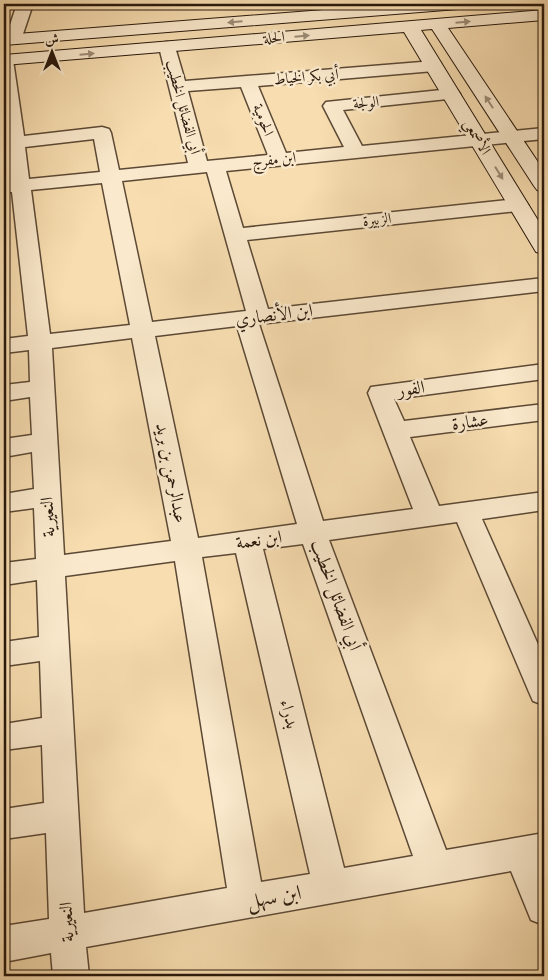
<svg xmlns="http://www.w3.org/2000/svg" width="548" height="980" font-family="'IM FELL Double Pica',Amiri,serif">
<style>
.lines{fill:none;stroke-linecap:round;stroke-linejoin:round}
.street-casing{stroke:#5c4935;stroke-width:3}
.secondary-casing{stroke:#28180c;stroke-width:2}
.street{fill:#fae9cc;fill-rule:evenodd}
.secondary{fill:#fae9cc;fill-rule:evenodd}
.oneway{fill:#9c8b76}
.labels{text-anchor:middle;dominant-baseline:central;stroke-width:5;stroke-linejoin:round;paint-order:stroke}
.far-street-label{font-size:15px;fill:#28180c;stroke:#fae9cc}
.street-label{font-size:18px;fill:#28180c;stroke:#fae9cc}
.near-street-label{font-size:21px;fill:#28180c;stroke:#fae9cc}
</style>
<rect width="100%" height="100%" fill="#f7ddb0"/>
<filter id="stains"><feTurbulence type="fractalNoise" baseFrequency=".004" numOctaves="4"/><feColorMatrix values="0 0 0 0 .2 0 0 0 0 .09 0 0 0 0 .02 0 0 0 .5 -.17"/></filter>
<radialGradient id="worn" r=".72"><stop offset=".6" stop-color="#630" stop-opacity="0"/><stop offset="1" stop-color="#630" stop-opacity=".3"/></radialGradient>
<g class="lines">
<g class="street-casing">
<path id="street" d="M17 4H33L21 40 19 43H7L5 40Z
M167 42 173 43 175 47 185 81 434 61 440 62 442 66 440 70 434 71 258 86 286 153 344 147 323 106 326 102 451 89 457 90 460 94 457 98 343 110 362 146 544 128V139L226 171 243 228 518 199 525 201 528 205 525 209 518 211 247 240 268 309 544 278V291L259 324 323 521 413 509 368 393 371 387 544 364V379L394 399 404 421 544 404V420L410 437 439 506 544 492V510L482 519 544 658V705L533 701 529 692 457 522 329 540 446 850 544 833V925L531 920 511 871 86 947 89 976H53L51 953 4 962V926L49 919 46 833 4 839V809L44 803 42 745 4 750V724L42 718 40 661 4 666V642L39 637 37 580 4 585V563L36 559 34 508 4 512V494L34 489 32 452 4 457V439L32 435 30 397 4 401V385L30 382 29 350 4 353V339L28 336 12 192 4 193V181L10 180 4 123V55L11 56 13 60 24 136 102 127 109 129 111 133 119 170 188 163 159 47 161 43ZM241 87 268 155 207 161 188 91ZM94 139 100 172 29 179 25 147ZM207 172 246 311 152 322 122 181ZM102 183 130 325 50 334 31 190ZM237 326 297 524 198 538 155 336ZM132 338 171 541 64 555 52 348ZM303 544 413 856 344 868 263 549ZM236 553 310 874 261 882 202 557ZM175 561 227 888 84 913 65 576Z"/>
</g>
<g class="secondary-casing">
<path id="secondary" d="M399 4H466L464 7 458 9 4 45V35Z
M544 10V20L448 28 544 171V192L537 190 534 186 432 29 421 30 544 230V254L536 252 404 32 4 65V55Z"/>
</g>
<use href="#street" class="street"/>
<use href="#secondary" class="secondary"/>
</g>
<defs><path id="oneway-solid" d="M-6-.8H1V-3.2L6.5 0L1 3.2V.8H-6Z" transform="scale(1.25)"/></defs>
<g class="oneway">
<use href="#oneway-solid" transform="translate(235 22) rotate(175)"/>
<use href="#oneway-solid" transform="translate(463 22) rotate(-5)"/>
<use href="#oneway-solid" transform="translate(302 36) rotate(-5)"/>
<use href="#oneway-solid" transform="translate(87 54) rotate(-5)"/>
<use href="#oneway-solid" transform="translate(489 102) rotate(-123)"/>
<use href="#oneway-solid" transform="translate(499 173) rotate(58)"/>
</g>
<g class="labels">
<g class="far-street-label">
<text transform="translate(274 38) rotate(-5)">الحلة</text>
<text transform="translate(306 77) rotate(-5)">أبي بكر الخياط</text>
<text transform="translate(366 103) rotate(-6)">الولجة</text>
<text transform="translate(183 107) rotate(75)">أبي الفضائل الخطيب</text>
<text transform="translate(263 120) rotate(68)">الحومية</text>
<text transform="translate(477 137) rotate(59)">الأصمعي</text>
<text transform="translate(274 160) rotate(-6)">ابن مفرج</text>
<text transform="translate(377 220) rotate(-6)">الزبيرة</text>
</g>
<g class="street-label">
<text transform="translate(274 315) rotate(-7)">ابن الأنصاري</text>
<text transform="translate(411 389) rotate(-8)">الفور</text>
<text transform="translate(470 422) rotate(-7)">عشارة</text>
<text transform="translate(171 473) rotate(79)">عبدالرحمن بن بريد</text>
<text transform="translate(48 517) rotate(-93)">النعيرية</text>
<text transform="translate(259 540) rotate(-8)">ابن نعمة</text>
<text transform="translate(336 595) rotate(70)">أبي الفضائل الخطيب</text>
<text transform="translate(289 714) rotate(76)">بدراء</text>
<text transform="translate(67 922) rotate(-93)">النعيرية</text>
</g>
<g class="near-street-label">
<text transform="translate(274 897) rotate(-10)">ابن سهل</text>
</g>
</g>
<rect width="548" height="980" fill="none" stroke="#f7ddb0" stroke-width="20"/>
<rect x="5" y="5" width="538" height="970" fill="none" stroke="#28180c" stroke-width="2.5"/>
<rect x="10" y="10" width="528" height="960" fill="none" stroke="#28180c"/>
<g transform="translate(52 52)" stroke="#fae9cc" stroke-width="4" paint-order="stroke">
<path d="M0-4L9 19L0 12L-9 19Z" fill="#28180c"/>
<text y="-8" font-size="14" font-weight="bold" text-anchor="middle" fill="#28180c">ش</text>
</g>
<rect width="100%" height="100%" filter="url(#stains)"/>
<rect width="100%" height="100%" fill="url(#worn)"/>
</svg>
